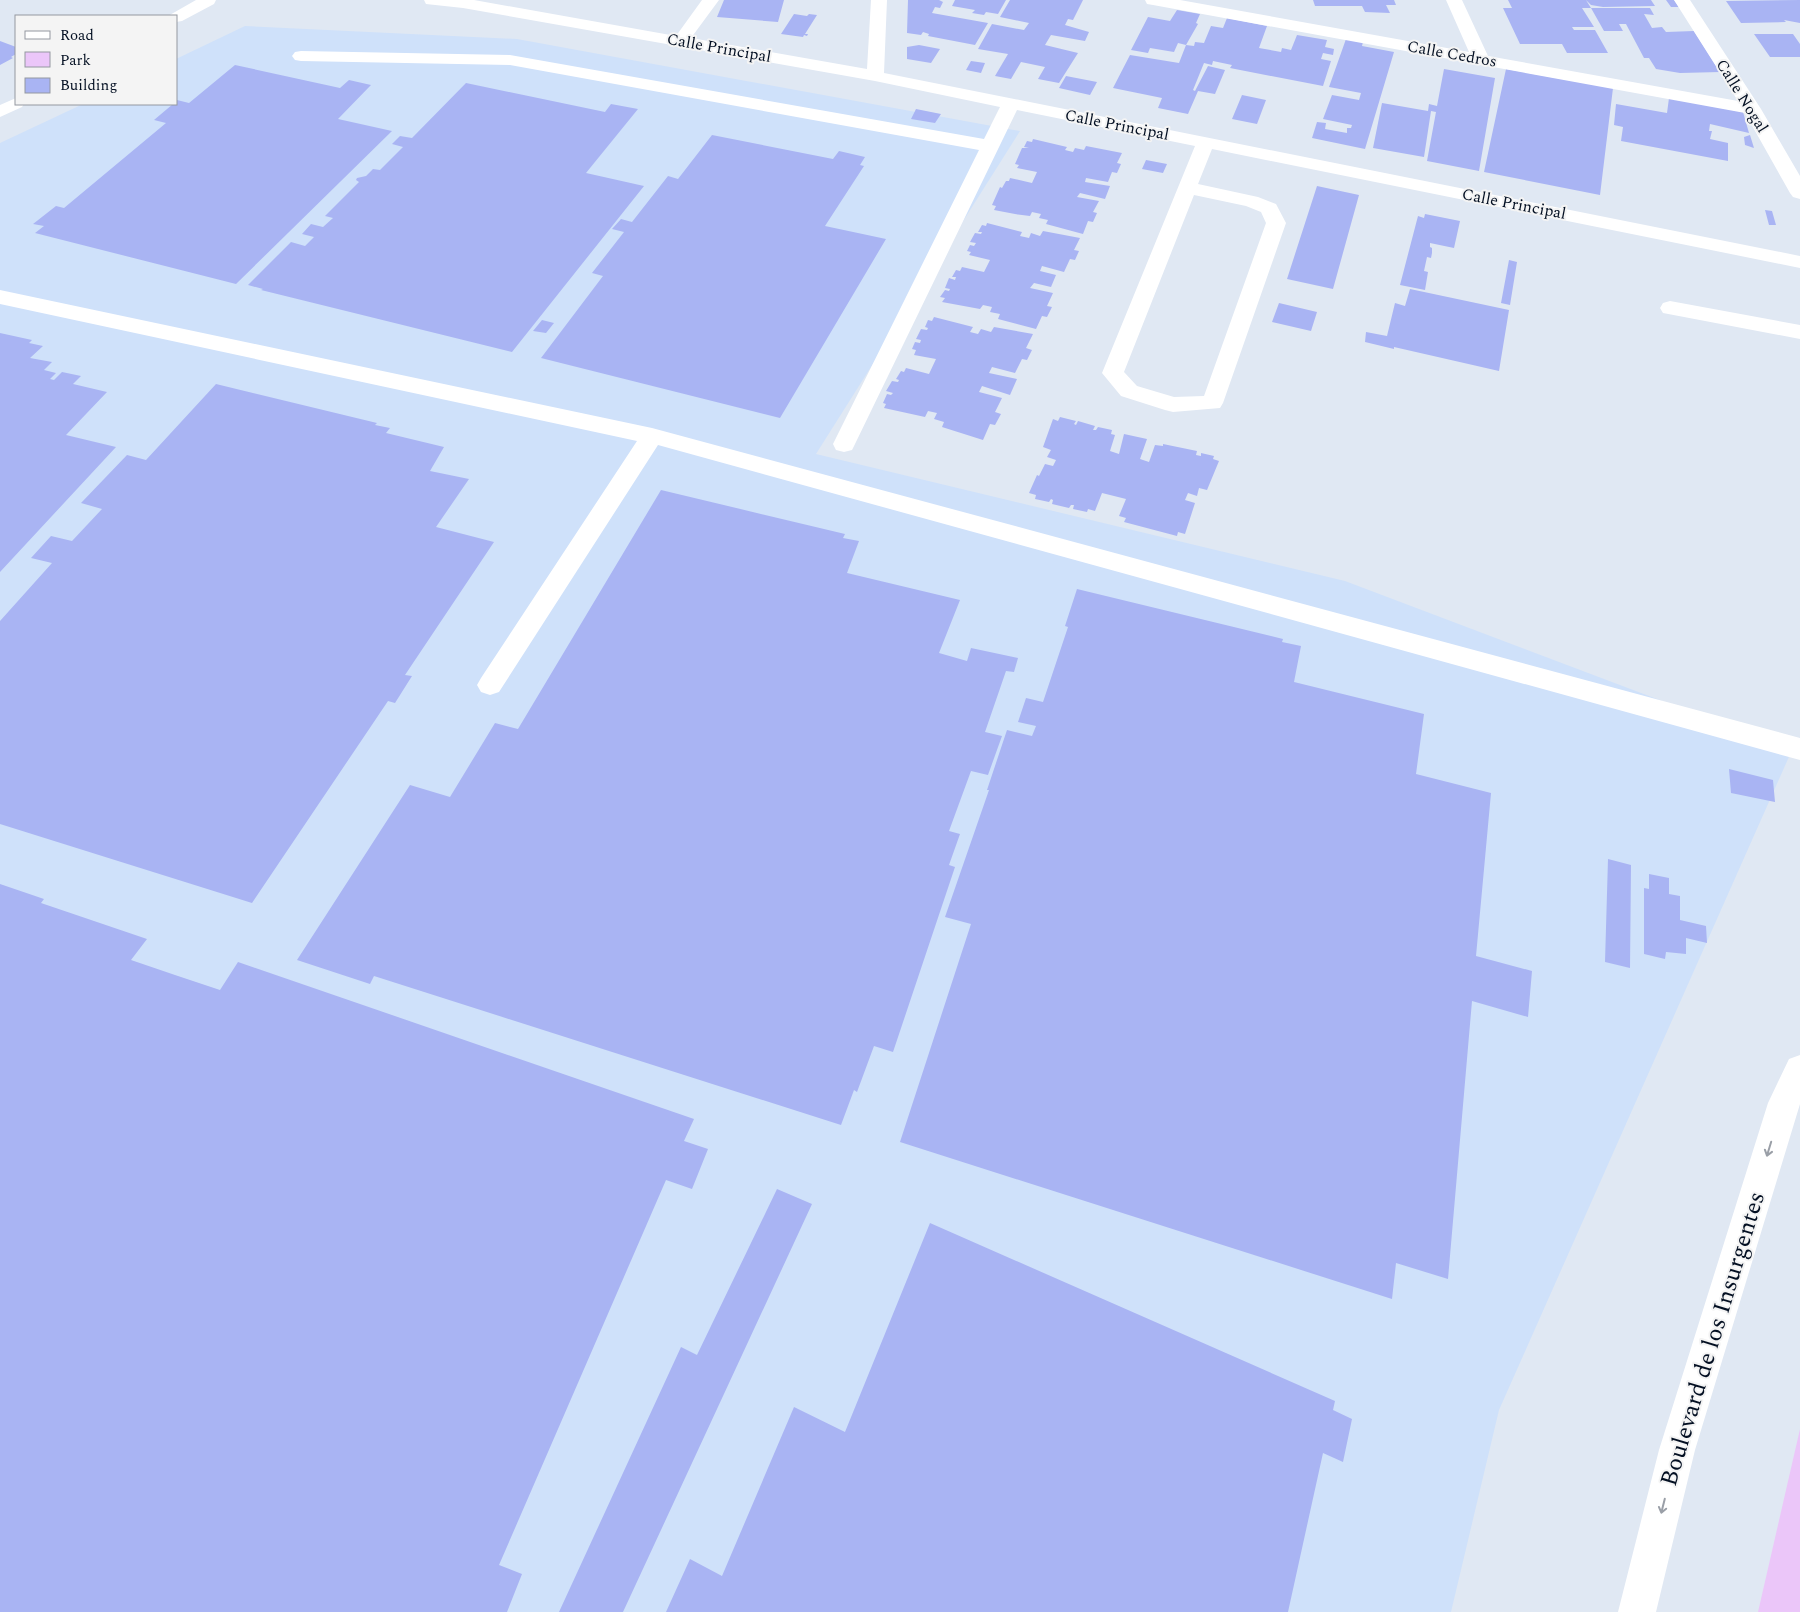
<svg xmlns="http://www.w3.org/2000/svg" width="1800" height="1612" font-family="Spectral,serif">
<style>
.built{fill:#cfe1fa}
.green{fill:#ebc6f9}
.building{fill:#a9b4f3}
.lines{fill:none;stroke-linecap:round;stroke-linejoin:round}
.minor{fill:#fff;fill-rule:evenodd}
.major{fill:#fff;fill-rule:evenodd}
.oneway{stroke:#9a9fa7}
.labels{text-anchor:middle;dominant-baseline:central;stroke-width:4;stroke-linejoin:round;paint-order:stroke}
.far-street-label{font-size:16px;fill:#030f22;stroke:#f4f4f4}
.near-street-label{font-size:24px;fill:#030f22;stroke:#f4f4f4}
</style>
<rect width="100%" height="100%" fill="#e0e8f3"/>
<path class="built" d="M245 26 517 39 1020 131 816 454 1345 581 1792 750 1499 1410 1451 1612H0V143L83 104H176V59Z"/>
<path class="green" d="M1800 1429V1612H1758Z"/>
<path class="building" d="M724 0H784L778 22 717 17Z
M908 0H939L943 2 940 8 935 7 932 13 988 23 975 45 928 36 929 34 923 32 921 35 907 33Z
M955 0H1006L998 14 986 12 984 15 972 13 975 10 952 6Z
M1010 0H1083L1073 20 1068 19 1065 25 1089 32 1085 41 1051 35 1045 45 1078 53 1059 83 1038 79 1045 67 1021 62 1011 79 995 76 1008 54 978 49 992 24 1024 30 1029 23 1000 17Z
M1313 0H1394L1396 5H1386L1390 13 1365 12 1362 6H1315Z
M1508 0H1586L1591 8H1582L1594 27H1572L1574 30H1595L1608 53H1567L1562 44H1520L1503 8H1512Z
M1586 0H1651L1655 6 1603 7 1591 5Z
M1666 0H1674L1679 7H1671Z
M1800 0V23L1784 20 1786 22 1741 23 1726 1Z
M1591 8H1650L1654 15 1644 14 1652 28 1662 27 1666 32 1694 31 1720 72 1680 73 1656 69 1649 58H1644L1626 24H1619L1623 31H1604Z
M1177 10 1200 14 1196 23 1198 24 1186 45 1178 43 1174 52 1150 48 1148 53 1131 50 1148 17 1170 21Z
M794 14 807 16 809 14 817 15 805 34H808L807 36 804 35 803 37 781 34Z
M1227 18 1267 26 1259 48 1281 52 1282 48 1291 50 1297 35 1327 40 1325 47 1334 49 1333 55 1323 53 1321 59 1331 61 1323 86 1230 68 1232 65 1213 61 1212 65 1204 63 1193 90 1195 91 1208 66 1225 70 1215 94 1198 91 1188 114 1158 108 1162 98 1113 88 1130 55 1179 63 1186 45 1194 46 1195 42 1204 43 1211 26 1223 28Z
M1754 34H1793L1800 44V57H1770Z
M1346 39 1363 42 1362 46 1394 52 1365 149 1312 138 1317 122 1326 123 1325 129 1347 133V128H1351L1352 125 1323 119 1332 95 1359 100 1361 93 1329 87Z
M0 41 16 47V54L11 57 13 58 0 65Z
M919 45 940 49 931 63 907 59V47Z
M971 61 985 63 981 73 966 70Z
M235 65 340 88 349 80 371 85 338 119 392 131 236 284 35 233 44 226 33 224 56 206 64 208 166 123 154 120 173 104H176L177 100 189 103Z
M1444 69 1495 78 1479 171 1427 161 1436 112 1431 111 1424 157 1373 148 1382 103 1428 111 1429 104 1437 106Z
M1506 69 1613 88 1600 195 1484 172Z
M1066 76 1097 82 1090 95 1059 88Z
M466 83 605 112 611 104 638 109 586 173 644 186 512 352 261 290 263 289 248 285 291 242 305 246 314 237 302 234 311 224 323 227 333 218 325 216 359 182 356 180 357 178 366 176 373 169 380 170 403 147 392 144 400 136 412 138Z
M1242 95 1266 100 1257 124 1232 119Z
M1669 98 1743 112 1749 133 1710 124 1709 131H1712L1710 139 1728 143V161L1621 141 1623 127 1614 125 1616 104 1667 113Z
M916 109 941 114 935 123 911 119Z
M712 135 833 159 839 151 865 157 860 165 864 166 825 226 886 239 780 418 541 358 603 276 592 273 624 232 612 229 621 219 632 222 668 176 678 179Z
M1750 135 1754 148 1745 145 1744 137Z
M1033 139 1067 147 1065 150 1073 152 1075 148 1084 150 1086 146 1122 153 1117 163 1121 164 1117 173 1112 172 1108 182 1086 178 1085 182 1110 186 1105 199 1080 193 1077 197 1099 201 1093 212 1097 213 1093 222 1088 221 1083 234 1046 224 1048 220 1039 218 1041 214 1032 212 1030 216 1015 214 994 210 996 206 992 205 1000 187 1002 188 1006 181H1009L1010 178 1032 183 1037 172 1017 168 1019 165 1015 164 1022 148H1029L1024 147 1027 141 1032 142Z
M1146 160 1167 164 1163 173 1142 169Z
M1317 186 1359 195 1333 289 1287 279Z
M1765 210 1772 211 1776 225H1769Z
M1425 214 1460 221 1454 248 1430 243V247L1432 248V253L1431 258 1427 257 1424 271 1428 272 1425 290 1400 285 1418 216 1424 218Z
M987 223 1022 232 1020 236 1029 238 1031 233 1040 236 1043 231 1080 238 1074 250 1079 251 1075 260 1070 259 1064 272 1042 266 1040 271 1056 275 1051 287 1034 283 1030 288 1053 293 1047 306 1052 307 1047 317 1042 316 1036 329 998 319 1000 314 990 312 992 307 983 305 980 309 942 302 945 298 940 297 945 290 949 291 950 289 945 288 949 278 955 280 956 277H952L956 270 960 271 962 267 984 272 990 260 969 255 971 252 967 251 970 245 974 246 976 243 970 242 975 233 981 234 982 232H978L982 225 986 226Z
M1509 260 1517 262 1510 305 1501 303Z
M1410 289 1509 310 1499 371 1394 347V349L1365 342 1366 332 1387 336 1395 303 1405 306Z
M1279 303 1317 312 1311 331 1272 322Z
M934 317 973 327 970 332 978 334 981 329 991 332 994 327 1033 334 1026 348 1032 350 1027 360 1022 359 1015 373 992 367 989 373 1017 379 1010 395 982 386 979 392 1002 398 995 412 1001 414 995 425 990 424 983 440 942 427 944 422 934 419 937 413 928 411 925 417 884 408 886 404 883 403 887 394 891 395 893 393 886 391 892 381 898 382 899 380 896 379 901 371 904 372 906 368 929 374 936 359 914 355 916 350 912 349 915 342 920 343 921 340 916 339 921 329 927 330 928 328 925 327 928 320 932 321Z
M542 320 554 323 546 333 533 331Z
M0 333 32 340 29 343 43 346 30 358 52 362 44 370 56 373 50 379 54 380 62 372 81 376 73 384 107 392 66 435 116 447 0 572Z
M216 384 377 423 375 425 390 428 386 433 444 447 430 471 469 479 436 527 494 542 405 675 412 676 395 703 388 701 252 903 0 824V621L52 563 31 558 51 536 72 541 102 509 81 503 127 455 146 460Z
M1060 417 1076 421 1074 424 1076 425 1078 421 1095 426 1093 430H1096L1098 427 1112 430 1111 434 1115 435 1110 451 1119 454 1124 434 1147 439 1140 459 1149 462 1155 445 1163 446V444L1197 451 1196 455 1201 456V453L1214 456 1213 459 1219 461 1207 490 1199 488 1197 496 1188 493 1185 500 1195 503 1185 534 1178 532 1177 536 1124 522 1126 518 1119 516 1126 499 1102 493 1095 511 1088 509 1087 512 1073 509 1074 505H1071L1069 508 1052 504 1053 500 1051 499 1049 502 1035 499 1036 495 1029 493 1037 475 1039 476 1045 464 1053 466 1056 460 1047 457 1051 450 1043 447 1053 419 1058 421Z
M661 490 845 534 843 538 859 541 847 573 960 600 939 653 967 661 971 648 1018 658 1014 672 1006 671 985 732 1002 736 988 775 971 771 949 831 960 834 949 865 955 867 893 1052 874 1046 857 1092 854 1090 841 1125 374 976 370 984 297 960 410 785 450 797 495 723 518 729Z
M1077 589 1283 639 1282 642 1301 646 1294 682 1424 714 1416 774 1491 793 1476 956 1532 971 1528 1017 1472 1001 1448 1279 1396 1263 1392 1299 900 1142 971 924 945 917 989 790H987L1007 730 1032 736 1036 726 1018 722 1026 698 1043 702 1068 627 1065 626Z
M1729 769 1773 780 1775 802 1731 793Z
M1608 859 1631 865 1630 968 1605 962Z
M1649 874 1669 878V894L1680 896V920L1706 926 1707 943 1686 938V954L1666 952 1665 959 1644 954V888L1649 889Z
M0 884 44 899 41 903 147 939 131 960 175 975 220 990 238 962 694 1119 684 1141 708 1149 692 1189 666 1180 499 1565 522 1574 507 1612H0Z
M777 1189 812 1204 623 1612H559L681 1347 697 1355Z
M930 1223 1335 1401 1333 1410 1352 1419 1343 1462 1323 1453 1288 1612H666L690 1559 722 1576 794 1407 845 1432Z"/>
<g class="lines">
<path class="minor" d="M196 0H216L214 4 182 21 176 22V16H168Z
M424 0H474L676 36 702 0H719L691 38 867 69 871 0H887L884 73 1800 256V268L1212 149 1198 184 1258 197 1276 204 1286 223 1223 403 1220 408 1173 412 1165 410 1121 396 1102 373 1195 146 1017 110 855 444 852 450 844 452 836 450 833 444 979 150 510 65 301 61 295 60 292 56 295 52 301 51 510 55 984 139 1000 107 875 81 463 8 426 4ZM1194 195 1246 206 1261 212 1266 223 1204 396 1174 397 1137 386 1124 372Z
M1145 0H1180L1469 52 1446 0H1462L1488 56 1738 101 1674 0H1690L1761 109 1800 176V199L1793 197 1790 193 1745 113 1153 5 1147 4Z
M16 98V104H24L22 107 0 117V105Z
M0 290 652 428 1800 738V760L658 445 499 692 490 695 481 692 477 685 481 678 637 441 0 304Z
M1670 301 1800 325V339L1663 313 1660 308 1663 303Z"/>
<path class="major" d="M1800 1055V1104L1695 1450 1656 1612H1618L1659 1450 1768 1103 1789 1059Z"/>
</g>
<defs><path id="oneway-shaft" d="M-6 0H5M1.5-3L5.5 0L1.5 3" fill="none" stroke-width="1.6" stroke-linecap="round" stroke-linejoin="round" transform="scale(1.25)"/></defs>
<g class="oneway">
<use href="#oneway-shaft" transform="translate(1769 1149) rotate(107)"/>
<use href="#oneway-shaft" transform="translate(1663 1506) rotate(104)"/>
</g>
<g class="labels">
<g class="far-street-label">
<text transform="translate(719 48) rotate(10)">Calle Principal</text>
<text transform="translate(1452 54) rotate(10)">Calle Cedros</text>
<text transform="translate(1742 96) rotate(58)">Calle Nogal</text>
<text transform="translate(1117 125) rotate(11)">Calle Principal</text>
<text transform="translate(1514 204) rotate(11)">Calle Principal</text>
</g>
<g class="near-street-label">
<text transform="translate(1713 1339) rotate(-73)">Boulevard de los Insurgentes</text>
</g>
</g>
<rect x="15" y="15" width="162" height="90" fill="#f4f4f4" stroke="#9498a0"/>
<rect x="25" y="31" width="25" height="8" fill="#ffffff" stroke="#9498a0"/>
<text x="60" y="40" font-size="15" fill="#030f22">Road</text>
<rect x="25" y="52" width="25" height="15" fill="#ebc6f9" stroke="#9498a0"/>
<text x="60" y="65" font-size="15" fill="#030f22">Park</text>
<rect x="25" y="78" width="25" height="15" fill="#a9b4f3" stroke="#9498a0"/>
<text x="60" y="90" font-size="15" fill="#030f22">Building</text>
</svg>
